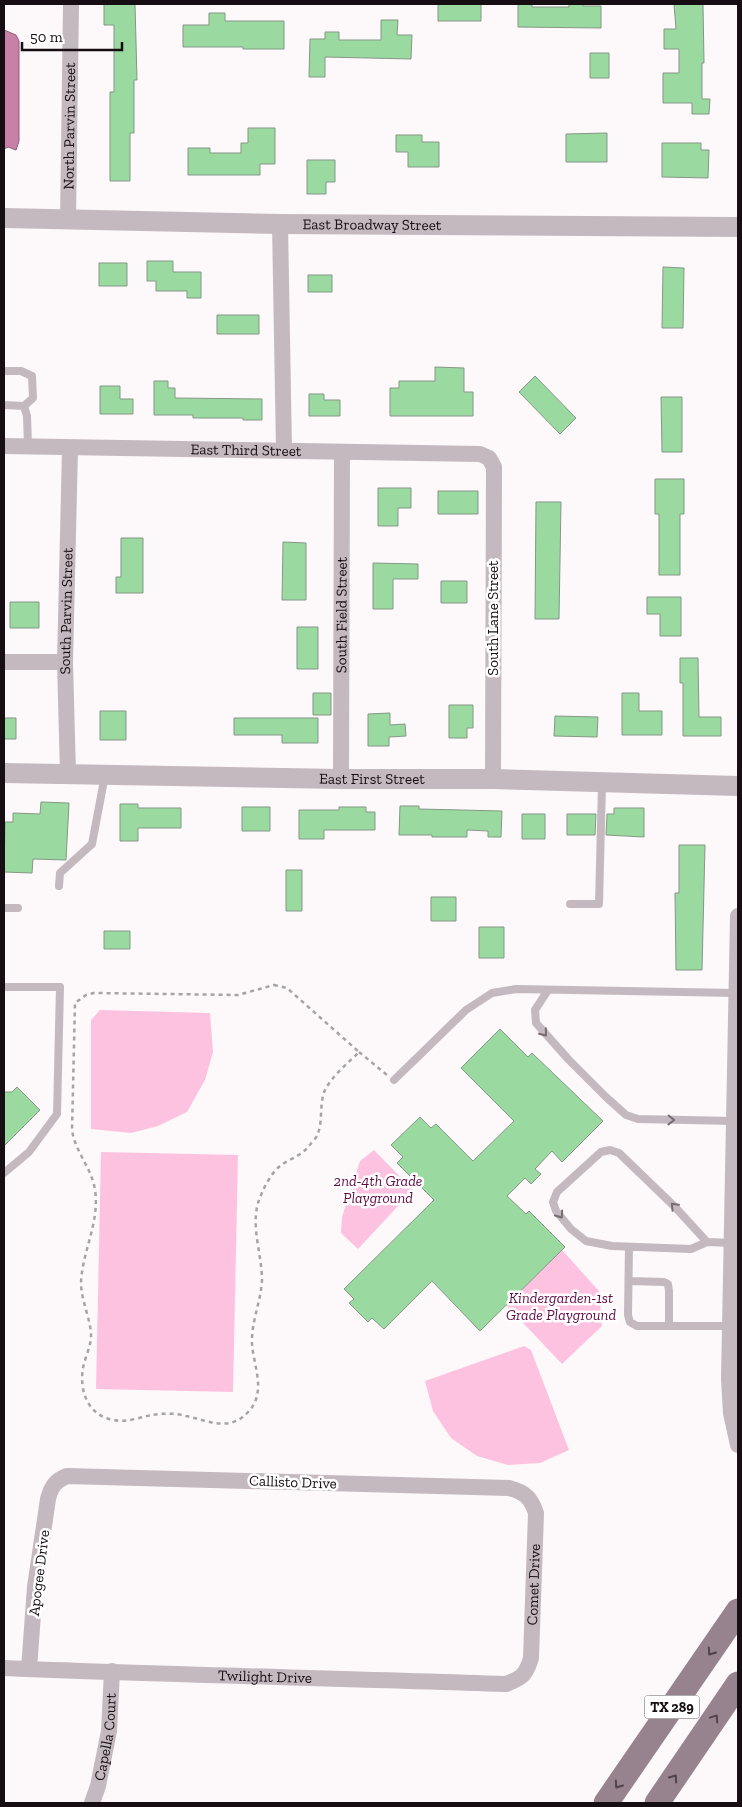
<svg xmlns="http://www.w3.org/2000/svg" width="742" height="1807" font-family="'Zilla Slab',serif">
<style>
.green{fill:#fec2e1}
.water{fill:#c880a7;stroke:#935e7a}
.building{fill:#9adaa1;stroke:#859786}
.lines{fill:none;stroke-linecap:round;stroke-linejoin:round}
.path{stroke:#a8a2a4;stroke-width:2.5;stroke-dasharray:4 4;stroke-linecap:butt}
.service{stroke:#c4b9be;stroke-width:8}
.minor{stroke:#c4b9be;stroke-width:16}
.tertiary{stroke:#c4b9be;stroke-width:20}
.primary{stroke:#97838d;stroke-width:25}
.oneway{stroke:#766c71}
.oneway2{stroke:#504349}
.labels{text-anchor:middle;dominant-baseline:central;stroke-width:5;stroke-linejoin:round;paint-order:stroke}
.shield{fill:#fff;stroke:#5c5659;stroke-width:1}
.shield-label{font-size:14px;font-weight:bold;fill:#160e12}
.street-label{font-size:15px;fill:#160e12;stroke:#fff}
.park-label{font-size:15px;font-style:italic;fill:#620a45;stroke:#fff}
</style>
<rect width="100%" height="100%" fill="#fdf8fa"/>
<path class="green" d="M100 1010 210 1013 213 1052 205 1080 187 1112 158 1126 131 1133 91 1129V1020Z
M374 1150 413 1190 358 1249 341 1233 342 1217 360 1161Z
M101 1152 238 1155 233 1392 96 1389Z
M562 1250 599 1291 602 1326 562 1364 506 1305Z
M524 1346 531 1350 569 1450 540 1463 508 1465 477 1456 451 1438 433 1411 425 1381Z"/>
<path class="water" d="M4 30 16 35 19 41V141L16 150 8 147 4 149Z"/>
<path class="building" d="M104 4H135L137 80H134V133H130V181H110V92H114V25H104Z
M438 4H481V21H438Z
M518 4H532V7H569V4H583V6H601V28L518 27Z
M674 4H703L704 63H702V99H710L709 114H692V103H663V73H679V49H664V29H676Z
M209 13H225V21H284V49H243V47H183V25H209Z
M381 20H398L397 35H412L411 59 325 57V77H309L310 39H325V32H339V40H381Z
M590 53H609V78H590Z
M248 128H275V164H260V175H188V148H210V153H241V143H248Z
M607 133V162H566V134Z
M396 135H422V142H439V167H408V152H396Z
M662 143H701V150H709L708 178 662 177Z
M307 160H335V182H326V194H307Z
M147 261H173V272H201V298H187V291H156V281H147Z
M99 263H127V286H99Z
M663 267 684 268 683 328H662Z
M308 275H332V292H308Z
M217 315H259V334H217Z
M435 367 464 368V392H473V416H390V388H399V381H435Z
M535 376 576 418 560 434 519 392Z
M154 381H168V388H175V398L262 399V420H243V418H193V415H154Z
M100 386H120V399H133V414H100Z
M309 394H324V400H340V416H309Z
M661 397H682V452H662Z
M655 479H684V514H680V575H659V514H655Z
M378 488H411V508H398V526H378Z
M438 491H478V514H438Z
M536 502H561L559 619H535Z
M121 538H143V593H116V577H121Z
M283 542 306 543V600H282Z
M373 563 418 564V579H393V609H373Z
M441 581H467V603H441Z
M647 597H681V636H660V614H647Z
M10 602H39V628H10Z
M297 627H318V669H297Z
M680 658H698L699 717H721V736H683V683H680Z
M313 693H331V715H313Z
M622 693H639V711H662V735H622Z
M449 705H473V728H467V738H449Z
M100 711H126V740H100Z
M390 713V725L405 724 406 736 389 737V746H368V714Z
M555 716 598 717 597 737 554 736Z
M4 718H16V739H4Z
M234 718H318V743H282V735H234Z
M41 802 69 803 66 860 33 859 32 873 4 872 5 822H13V813L40 814Z
M120 804H138V808H181V828H138V841H120Z
M400 806H419V809L502 811 501 837H488V831L467 830V837H432V835H399Z
M242 807H270V831H242Z
M339 807H366V812H375V830H324V839H299V810H339Z
M614 808H644V837L606 835 607 814H614Z
M522 814H545V839H522Z
M567 814H596L595 835H567Z
M679 845H705L702 970H676L675 893H679Z
M286 870H302V911H286Z
M431 897H456V921H431Z
M479 927H504V958H479Z
M104 931H130V949H104Z
M500 1029 528 1057 532 1053 603 1121 562 1162 552 1151 535 1169 541 1174 531 1184 525 1178 507 1196 526 1214 529 1211 565 1247 480 1331 432 1281 384 1329 372 1318 368 1322 349 1303 354 1299 344 1289 434 1200 397 1163 403 1157 391 1145 420 1117 431 1128 436 1124 473 1161 514 1121 461 1068Z
M17 1087 40 1110 4 1146V1092H12Z"/>
<g class="lines">
<path class="path" d="M274 985 287 988 359 1052C348 1063 332 1076 325 1090 319 1104 323 1121 318 1133 317 1138 311 1143 308 1147 301 1156 289 1159 280 1166 270 1174 262 1191 258 1203 251 1228 262 1255 262 1280 261 1302 251 1322 252 1344 253 1359 261 1381 257 1395 256 1403 250 1411 244 1416 226 1431 206 1420 186 1416 176 1413 163 1413 152 1415 140 1417 126 1423 114 1420 88 1416 79 1391 83 1368 85 1358 90 1348 91 1338 92 1322 81 1301 81 1283 82 1252 100 1222 95 1190 92 1168 75 1152 72 1130L75 1003 86 995 94 993 238 995Z
M359 1052 387 1075"/>
<path class="service" d="M4 371H21L32 376 33 398 24 406
M4 405 24 406 27 416 28 446
M59 886 60 873 92 844 105 775
M570 904H599L602 784
M4 908H18
M4 987H60L57 1114 29 1152 4 1173
M548 990 535 1010 536 1023 569 1060 606 1097 626 1115 638 1119 734 1121
M394 1080 466 1010 492 993 516 989 736 993
M707 1242 675 1207 619 1153 610 1150 601 1152 557 1192 553 1202 556 1211 571 1229 586 1241 612 1246 691 1249 707 1242 732 1243
M629 1247 628 1315 630 1322 637 1326H731
M629 1281 664 1282 668 1284 669 1291V1326"/>
<g class="minor">
<path id="s1" d="M68 220 71 4"/>
<path d="M280 224 284 450"/>
<path id="s2" d="M4 446 480 454 489 458 494 467 493 779"/>
<path d="M4 662H65"/>
<path id="s3" d="M68 773 65 662 70 448"/>
<path id="s4" d="M341 779 342 452"/>
<path d="M738 916 729 1379 731 1413 738 1445"/>
<path id="s5" d="M4 1668C171 1675 339 1678 506 1684 522 1678 526 1675 531 1658L536 1513C531 1498 525 1492 509 1488L67 1476C55 1481 51 1487 48 1499L35 1587 29 1669"/>
<path id="s6" d="M92 1803 98 1786 109 1731 112 1671"/>
</g>
<g class="tertiary">
<path id="s7" d="M4 218 280 224 738 227"/>
<path id="s8" d="M4 773 341 779H493L738 786"/>
</g>
<path class="primary" d="M606 1803 738 1611
M657 1803 738 1684"/>
</g>
<defs><path id="oneway-chevron" d="M-2-3.5L2.5 0L-2 3.5" fill="none" stroke-width="1.6" stroke-linecap="round" stroke-linejoin="round" transform="scale(1.25)"/></defs>
<g class="oneway">
<use href="#oneway-chevron" transform="translate(544 1033) rotate(51)"/>
<use href="#oneway-chevron" transform="translate(671 1120) rotate(1)"/>
<use href="#oneway-chevron" transform="translate(674 1206) rotate(-134)"/>
<use href="#oneway-chevron" transform="translate(560 1215) rotate(55)"/>
</g>
<g class="oneway2">
<use href="#oneway-chevron" transform="translate(711 1652) rotate(125)"/>
<use href="#oneway-chevron" transform="translate(715 1718) rotate(-56)"/>
<use href="#oneway-chevron" transform="translate(674 1778) rotate(-55)"/>
<use href="#oneway-chevron" transform="translate(618 1785) rotate(125)"/>
</g>
<g class="labels">
<rect class="shield" x="644.5" y="1695.5" width="55" height="23" rx="4"/>
<g class="shield-label">
<text x="672" y="1707">TX 289</text>
</g>
<g class="street-label">
<text stroke="none"><textPath href="#s1" startOffset="94">North Parvin Street</textPath></text>
<text stroke="none"><textPath href="#s7" startOffset="368">East Broadway Street</textPath></text>
<text stroke="none"><textPath href="#s2" startOffset="242">East Third Street</textPath></text>
<text stroke="none"><textPath href="#s3" startOffset="162">South Parvin Street</textPath></text>
<text stroke="none"><textPath href="#s4" startOffset="164">South Field Street</textPath></text>
<text transform="translate(493 618) rotate(-90)">South Lane Street</text>
<text stroke="none"><textPath href="#s8" startOffset="368">East First Street</textPath></text>
<text transform="translate(293 1482) rotate(2)">Callisto Drive</text>
<text transform="translate(39 1573) rotate(-83)">Apogee Drive</text>
<text stroke="none"><textPath href="#s5" startOffset="614">Comet Drive</textPath></text>
<text stroke="none"><textPath href="#s5" startOffset="261">Twilight Drive</textPath></text>
<text stroke="none"><textPath href="#s6" startOffset="68">Capella Court</textPath></text>
</g>
<g class="park-label">
<text x="378" y="1181">2nd-4th Grade<tspan x="378" dy="17">Playground</tspan></text>
<text x="561" y="1298">Kindergarden-1st<tspan x="561" dy="17">Grade Playground</tspan></text>
</g>
</g>
<rect width="742" height="1807" fill="none" stroke="#160e12" stroke-width="10"/>
<path d="M22 42v8h100v-8" fill="none" stroke="#160e12" stroke-width="2.5"/>
<text x="30" y="42" font-size="15" fill="#160e12" stroke="#ffffff" stroke-width="4" paint-order="stroke">50 m</text>
</svg>
